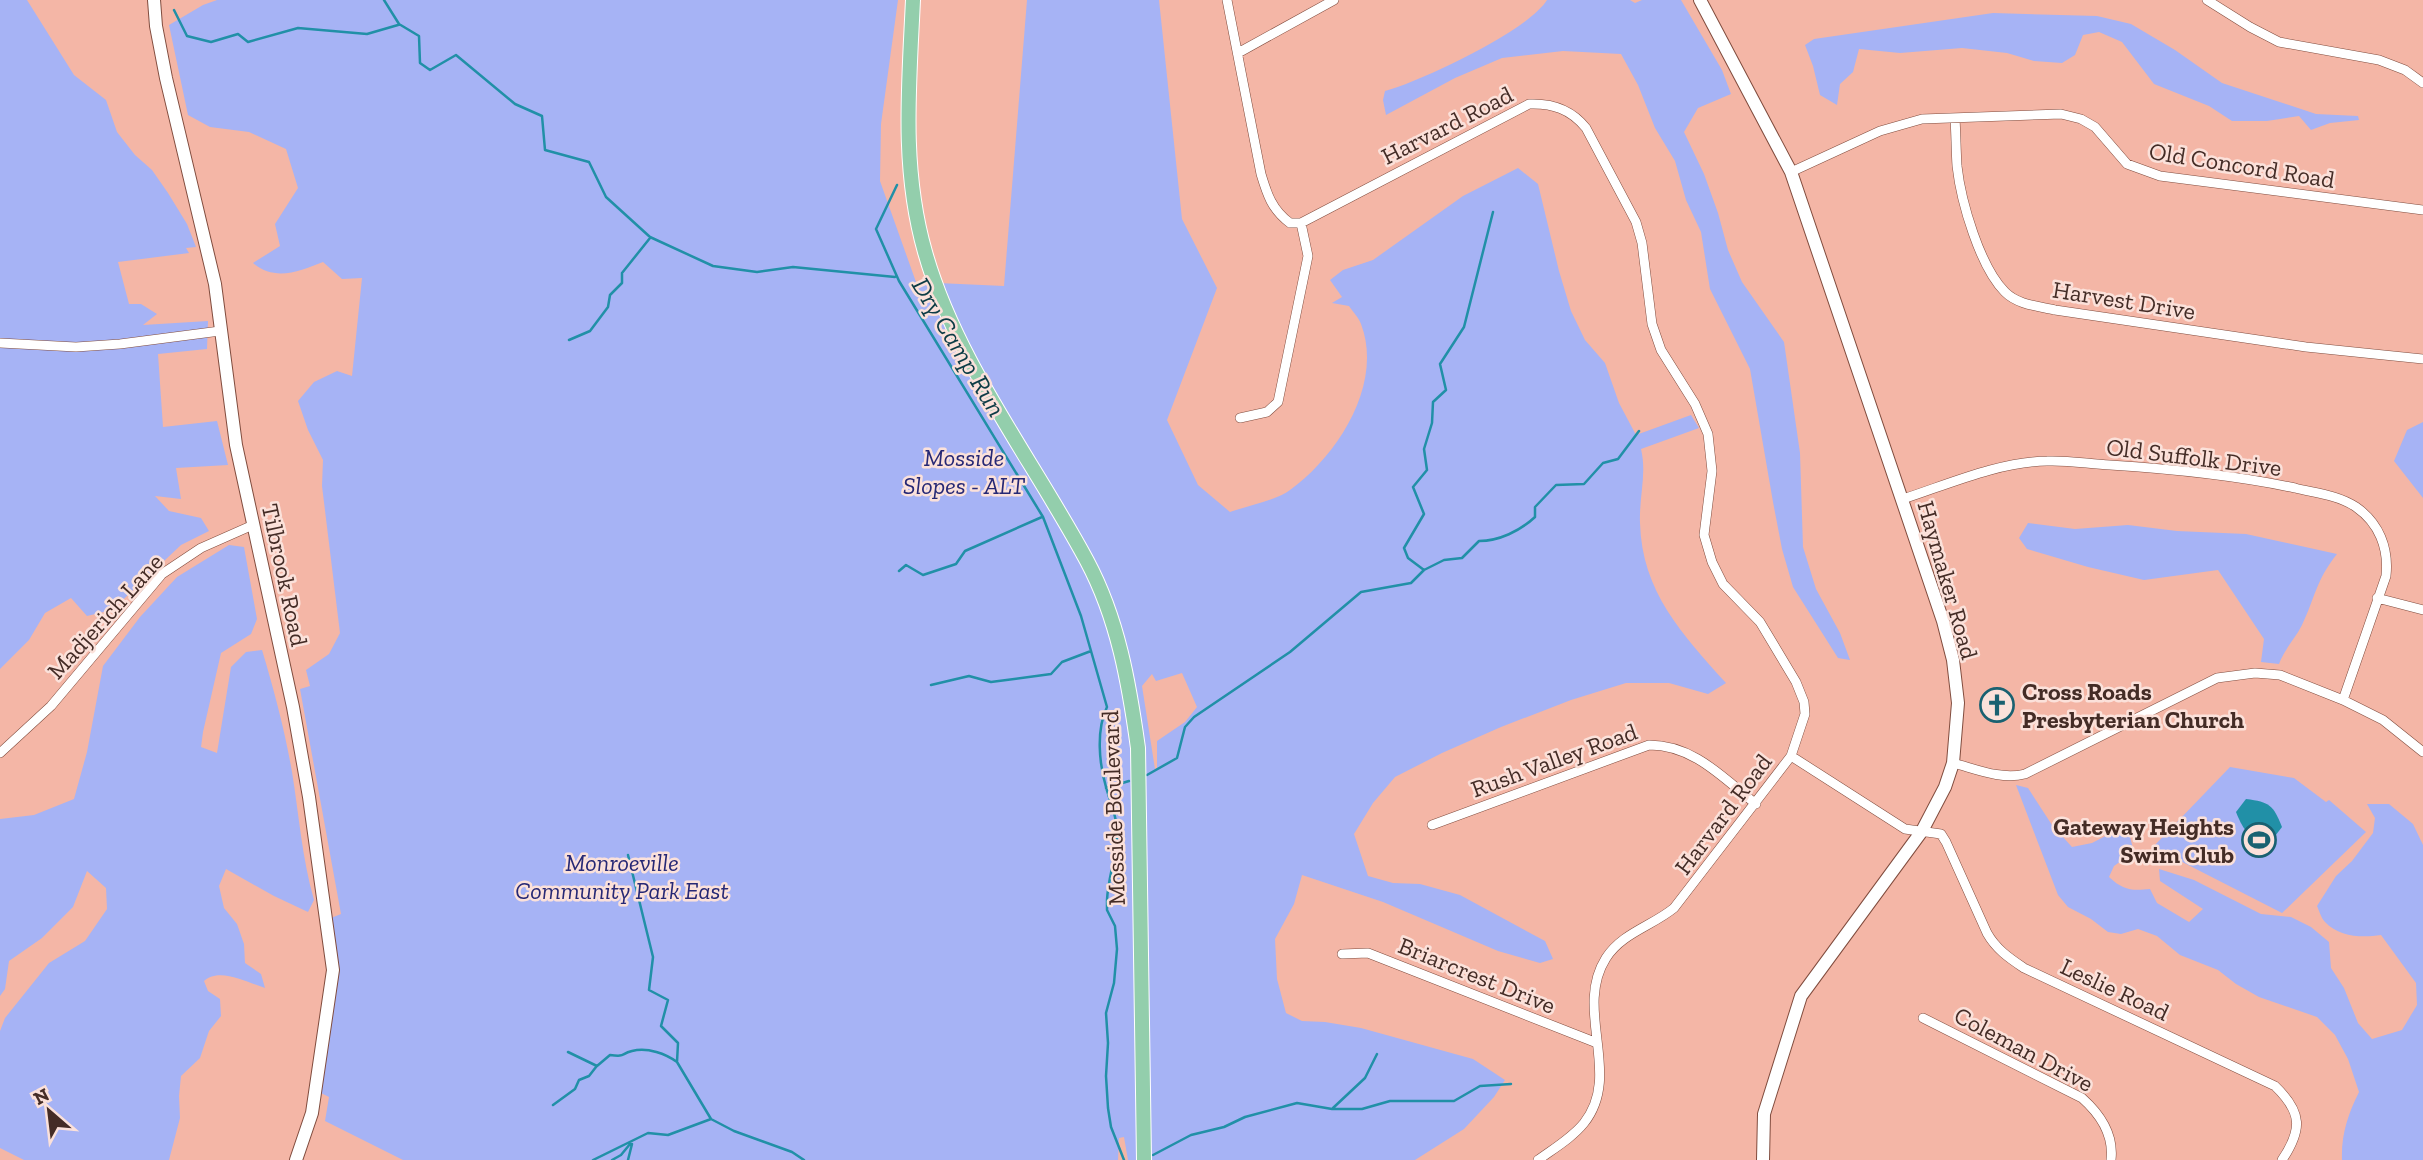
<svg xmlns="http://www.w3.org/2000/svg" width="2423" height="1160" font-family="'Zilla Slab',serif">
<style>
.green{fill:#a6b3f5;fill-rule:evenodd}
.water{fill:#2190a7}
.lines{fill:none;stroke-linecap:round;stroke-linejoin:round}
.stream{stroke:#2190a7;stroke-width:2.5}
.street-casing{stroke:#804c3e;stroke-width:10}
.secondary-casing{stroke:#804c3e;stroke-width:14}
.primary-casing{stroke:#fff;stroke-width:16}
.street{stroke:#fff;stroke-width:9}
.secondary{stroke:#fff;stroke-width:12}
.primary{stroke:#93ceac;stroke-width:14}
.labels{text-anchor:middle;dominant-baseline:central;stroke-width:5;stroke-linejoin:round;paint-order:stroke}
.street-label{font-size:24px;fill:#442c26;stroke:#fbe1da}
.park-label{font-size:24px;font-style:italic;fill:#262875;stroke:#fbe1da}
.poi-label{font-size:24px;font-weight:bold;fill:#442c26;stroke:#fbe1da;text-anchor:start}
.water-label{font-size:26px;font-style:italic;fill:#0c3c46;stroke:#fbe1da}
</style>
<rect width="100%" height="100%" fill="#f4b6a6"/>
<path class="green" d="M0 0H27L74 75 106 100 117 132 135 155 152 170 168 193 187 224 196 247 186 248 189 253 118 262 129 304H141L157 314 143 325 208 321 207 349 158 354 163 427 217 421 228 465 176 468 181 499 155 496 169 511 201 518 209 531 181 545 112 610 87 616 71 598 45 613 29 640 0 669Z
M217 0H898L881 124 880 181 916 282 1004 286 1027 0H1159L1182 219 1217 288 1167 420 1198 485 1230 512C1247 506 1277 500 1290 490 1337 456 1384 384 1361 324 1359 318 1353 312 1349 306L1332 303 1342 297 1330 280 1343 270 1373 260 1463 196 1518 168 1538 184 1559 271 1571 311 1585 340 1605 363 1619 403 1636 435 1691 415 1699 428 1641 449C1647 474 1639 496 1640 523 1642 592 1682 634 1726 683L1708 694 1669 683H1626L1571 700 1501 727 1442 753 1395 777 1373 803 1354 834 1368 876 1393 883 1420 884 1460 895 1545 941 1553 959 1540 963 1498 951 1383 902 1302 875 1294 904 1275 939 1277 979 1286 1013 1302 1021 1325 1022 1361 1028 1473 1059 1505 1080 1494 1097 1464 1129 1415 1160H1128L1124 1137 1119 1138 1118 1160H403L325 1121 329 1097 315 1090 333 970 326 920 341 914 300 689 310 686 306 670 329 654 340 633 322 486 323 460 308 430 298 401 314 382 337 371 352 376 362 278 342 279 323 262C300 271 275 282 253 263L280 246 275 224 298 188 286 149 249 132 210 127 188 115 169 25 203 5ZM1182 673 1197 707 1185 722 1157 741V768L1155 769 1142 686 1152 674 1156 681Z
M1547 0H1630L1635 3 1642 0H1681L1722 70 1731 94 1698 108 1684 132 1704 174 1718 213 1728 250 1742 282 1784 342 1800 453 1803 547 1816 589 1840 633 1850 660 1838 658 1793 587 1782 549 1773 502 1750 369 1710 289 1701 232 1686 200 1675 161 1655 128 1638 85 1621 54 1563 51 1502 58 1455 78 1386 115 1383 100 1385 91C1421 81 1528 31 1547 0Z
M1993 13 2097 16 2131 24 2175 50 2222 83 2316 114 2358 116 2359 120 2330 123 2311 130 2299 116 2267 121H2232L2209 106 2154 84 2122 42 2099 32 2083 35 2075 55 2062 63 2034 61 2007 53 1962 48 1900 53 1859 49 1853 72 1840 84 1837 105 1820 95 1813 66 1805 45 1814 39Z
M2423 422V498L2394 461 2407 430Z
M2028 523 2075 529 2128 525 2177 531 2246 534 2337 554C2316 580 2315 598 2302 625 2295 639 2285 648 2279 664L2261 662 2264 639 2218 570 2144 580 2088 567 2027 549 2019 538Z
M229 545 244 547 257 619 251 634 221 653 203 732 201 747 217 753 231 667 246 652 262 650C274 690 285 731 292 772 299 815 302 858 314 900L308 912 274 896 226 869 219 886 224 908 237 924 244 944 245 963 261 974 265 988C246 982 220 967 204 981L208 991 220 999 221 1016 209 1031 200 1058 181 1076 179 1096 180 1118 169 1160H24L0 1148V1031L5 1018 49 963 85 941 107 909 106 888 87 871 73 907 42 938 9 961 5 989 0 996V819L34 815 74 799 87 752 103 666 140 617 177 577Z
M2230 767 2294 778 2326 802 2329 800 2366 832 2282 913 2153 847Z
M2016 785 2028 788 2052 825 2072 847 2092 843 2119 829 2130 837 2134 852 2114 866 2109 877C2123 890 2131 891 2150 889L2157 903 2189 922 2203 909 2160 881 2159 869 2194 880 2261 914 2291 917 2311 927 2329 942 2331 968 2344 988 2358 1023 2372 1039 2402 1030 2417 1005 2416 983 2381 935C2362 938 2339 937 2325 922 2321 918 2319 910 2317 906L2336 876 2352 861 2373 833 2375 818 2367 804H2389L2413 824 2423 845V1160H2342C2341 1135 2348 1114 2359 1092L2348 1059 2335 1035 2317 1017 2259 997 2236 984 2218 970 2180 955 2157 936 2138 929 2121 934 2108 932 2091 919 2068 907 2058 895Z"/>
<path class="water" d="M2246 799C2270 802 2273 805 2282 827L2272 840C2248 836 2245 834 2236 812Z"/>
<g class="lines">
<path class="stream" d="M384 0 399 24 419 36 420 63 430 70 456 55 515 104 542 116 545 150 589 162 606 197 650 237 713 266 757 272 793 267 895 277
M174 10 187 36 211 42 238 34 248 42 298 28 367 34 398 25
M897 185 876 229 899 281 1043 517 1081 616 1107 707C1096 730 1099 763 1106 787 1110 802 1116 814 1117 829 1118 853 1108 876 1107 900V910L1115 926 1117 949 1114 983 1106 1013 1108 1043 1106 1076 1108 1108 1111 1127 1124 1160
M569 340 590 331 608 307 610 295 622 283V273L650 238
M1424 570 1408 558 1404 548 1424 514 1413 487 1427 470 1424 449 1432 423 1433 402 1446 390 1440 364 1464 327 1493 212
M899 571 906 565 923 575 956 564 965 551 1042 517
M931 685 969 676 991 682 1051 674 1062 662 1091 651
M1147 775 1177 758 1185 727 1194 717 1290 652 1361 592 1411 583 1424 570 1444 560 1462 558 1479 541C1499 541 1520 531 1535 517V507L1556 485 1584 484 1603 463 1618 459 1639 431
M1106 788 1129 781
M628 855 653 957 649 990 668 1000 661 1026 678 1043 677 1062 711 1119 734 1131 792 1152 804 1160
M568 1052 597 1066 610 1055C626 1057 620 1054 632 1051 648 1047 666 1054 677 1062
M553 1105 575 1089 579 1080 589 1076 596 1067
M1333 1108 1365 1078 1377 1054
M1153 1155 1191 1135 1224 1127 1245 1117 1297 1103 1332 1109H1362L1390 1101H1454L1480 1086 1511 1084
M593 1160 648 1133 668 1135 711 1119
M612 1160 621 1155 630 1144
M628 1160 632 1144"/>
<g class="street-casing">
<path id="street" d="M1227 0 1261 174C1267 194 1272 210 1290 223H1301L1529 104C1552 103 1571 109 1586 128L1636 222 1642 243 1652 324 1661 350 1695 404 1708 434 1712 471 1704 535 1712 562 1723 584 1760 622 1796 682 1804 702 1805 714 1791 756 1674 908C1652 926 1622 933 1606 958 1573 1010 1623 1074 1584 1123 1572 1138 1553 1149 1538 1160
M2207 0 2250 27 2279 42 2379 60 2405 70 2423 83
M1238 53 1334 0
M1955 118C1956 134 1956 150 1957 166 1961 202 1980 267 2005 292 2018 305 2038 306 2055 310L2306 347 2423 359
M1791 172 1880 131 1922 119 2061 114 2081 119 2095 127 2127 164 2160 176 2423 210
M0 343 76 347 120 344 220 331
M1240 418 1267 412 1278 402 1308 256 1301 223
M1903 499C1949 484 1998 462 2047 461 2068 460 2089 464 2110 465 2173 469 2234 475 2295 488 2315 493 2338 495 2356 507 2379 523 2389 548 2386 576L2343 700
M2377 598 2423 610
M0 753 51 706 162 574 201 548 253 525
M1791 756 1905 829 1941 834 1946 842 1987 933C1996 949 2009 958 2024 968L2275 1086C2303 1113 2302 1130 2282 1160
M1953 763C1976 769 2001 780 2025 774L2217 678 2255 673 2280 675 2343 700 2383 720 2423 752
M1432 825 1649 745C1694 745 1723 778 1756 804
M1342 954 1368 953 1597 1043
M1923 1018 2082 1098C2100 1114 2114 1135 2111 1160"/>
</g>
<g class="secondary-casing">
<path id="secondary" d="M154 0 156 26 166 78 215 284 236 445 293 707 309 797 333 970 312 1113 296 1160
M1700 0 1791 172 1943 621 1953 660 1958 703 1953 763 1945 787 1922 831 1801 996 1764 1114 1763 1160"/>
</g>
<g class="primary-casing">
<path id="primary" d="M913 0C909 86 901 168 925 252 956 362 1033 460 1087 561 1118 619 1129 683 1138 748L1144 1160"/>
</g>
<use href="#street" class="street"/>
<use href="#secondary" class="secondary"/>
<use href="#primary" class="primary"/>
</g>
<defs>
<g id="church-ring" transform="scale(1.75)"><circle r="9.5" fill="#fbe1da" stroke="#196171" stroke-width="1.5"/><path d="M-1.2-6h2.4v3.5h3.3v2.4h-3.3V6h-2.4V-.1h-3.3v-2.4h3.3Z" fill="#196171"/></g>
<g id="stadium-ring" transform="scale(1.75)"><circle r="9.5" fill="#fbe1da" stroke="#196171" stroke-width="1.5"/><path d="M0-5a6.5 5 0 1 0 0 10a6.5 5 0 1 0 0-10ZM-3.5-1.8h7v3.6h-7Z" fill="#196171"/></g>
</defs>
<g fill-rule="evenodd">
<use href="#church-ring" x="1997" y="705"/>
<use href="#stadium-ring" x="2259" y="840"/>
</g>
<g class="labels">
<g class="street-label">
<text transform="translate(1447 125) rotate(-27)">Harvard Road</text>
<text transform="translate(2242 165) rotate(9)">Old Concord Road</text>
<text transform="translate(2124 300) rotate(9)">Harvest Drive</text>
<text transform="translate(2194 457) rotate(7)">Old Suffolk Drive</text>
<text transform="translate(285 575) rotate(78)">Tilbrook Road</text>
<text transform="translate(1948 580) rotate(74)">Haymaker Road</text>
<text transform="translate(105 616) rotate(-48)">Madjerich Lane</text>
<text transform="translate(1554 760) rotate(-20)">Rush Valley Road</text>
<text transform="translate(1113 808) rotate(-92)">Mosside Boulevard</text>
<text transform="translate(1723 814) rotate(-53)">Harvard Road</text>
<text transform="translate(1477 975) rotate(22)">Briarcrest Drive</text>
<text transform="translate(2115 989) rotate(25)">Leslie Road</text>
<text transform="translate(2024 1049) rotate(28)">Coleman Drive</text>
</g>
<g class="park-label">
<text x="964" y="457">Mosside<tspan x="964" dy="28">Slopes - ALT</tspan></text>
<text x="622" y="862">Monroeville<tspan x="622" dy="28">Community Park East</tspan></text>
</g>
<g class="poi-label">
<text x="2022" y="691">Cross Roads<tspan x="2022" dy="28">Presbyterian Church</tspan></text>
<text x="2234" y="826" text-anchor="end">Gateway Heights<tspan x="2234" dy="28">Swim Club</tspan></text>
</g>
<g class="water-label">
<text transform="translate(959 347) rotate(59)">Dry Camp Run</text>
</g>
</g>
<g transform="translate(49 1111) rotate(332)" stroke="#fbe1da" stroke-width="5" paint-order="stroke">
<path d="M0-5L12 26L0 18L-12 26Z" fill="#442c26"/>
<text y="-10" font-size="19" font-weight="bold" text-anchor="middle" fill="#442c26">N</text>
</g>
</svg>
